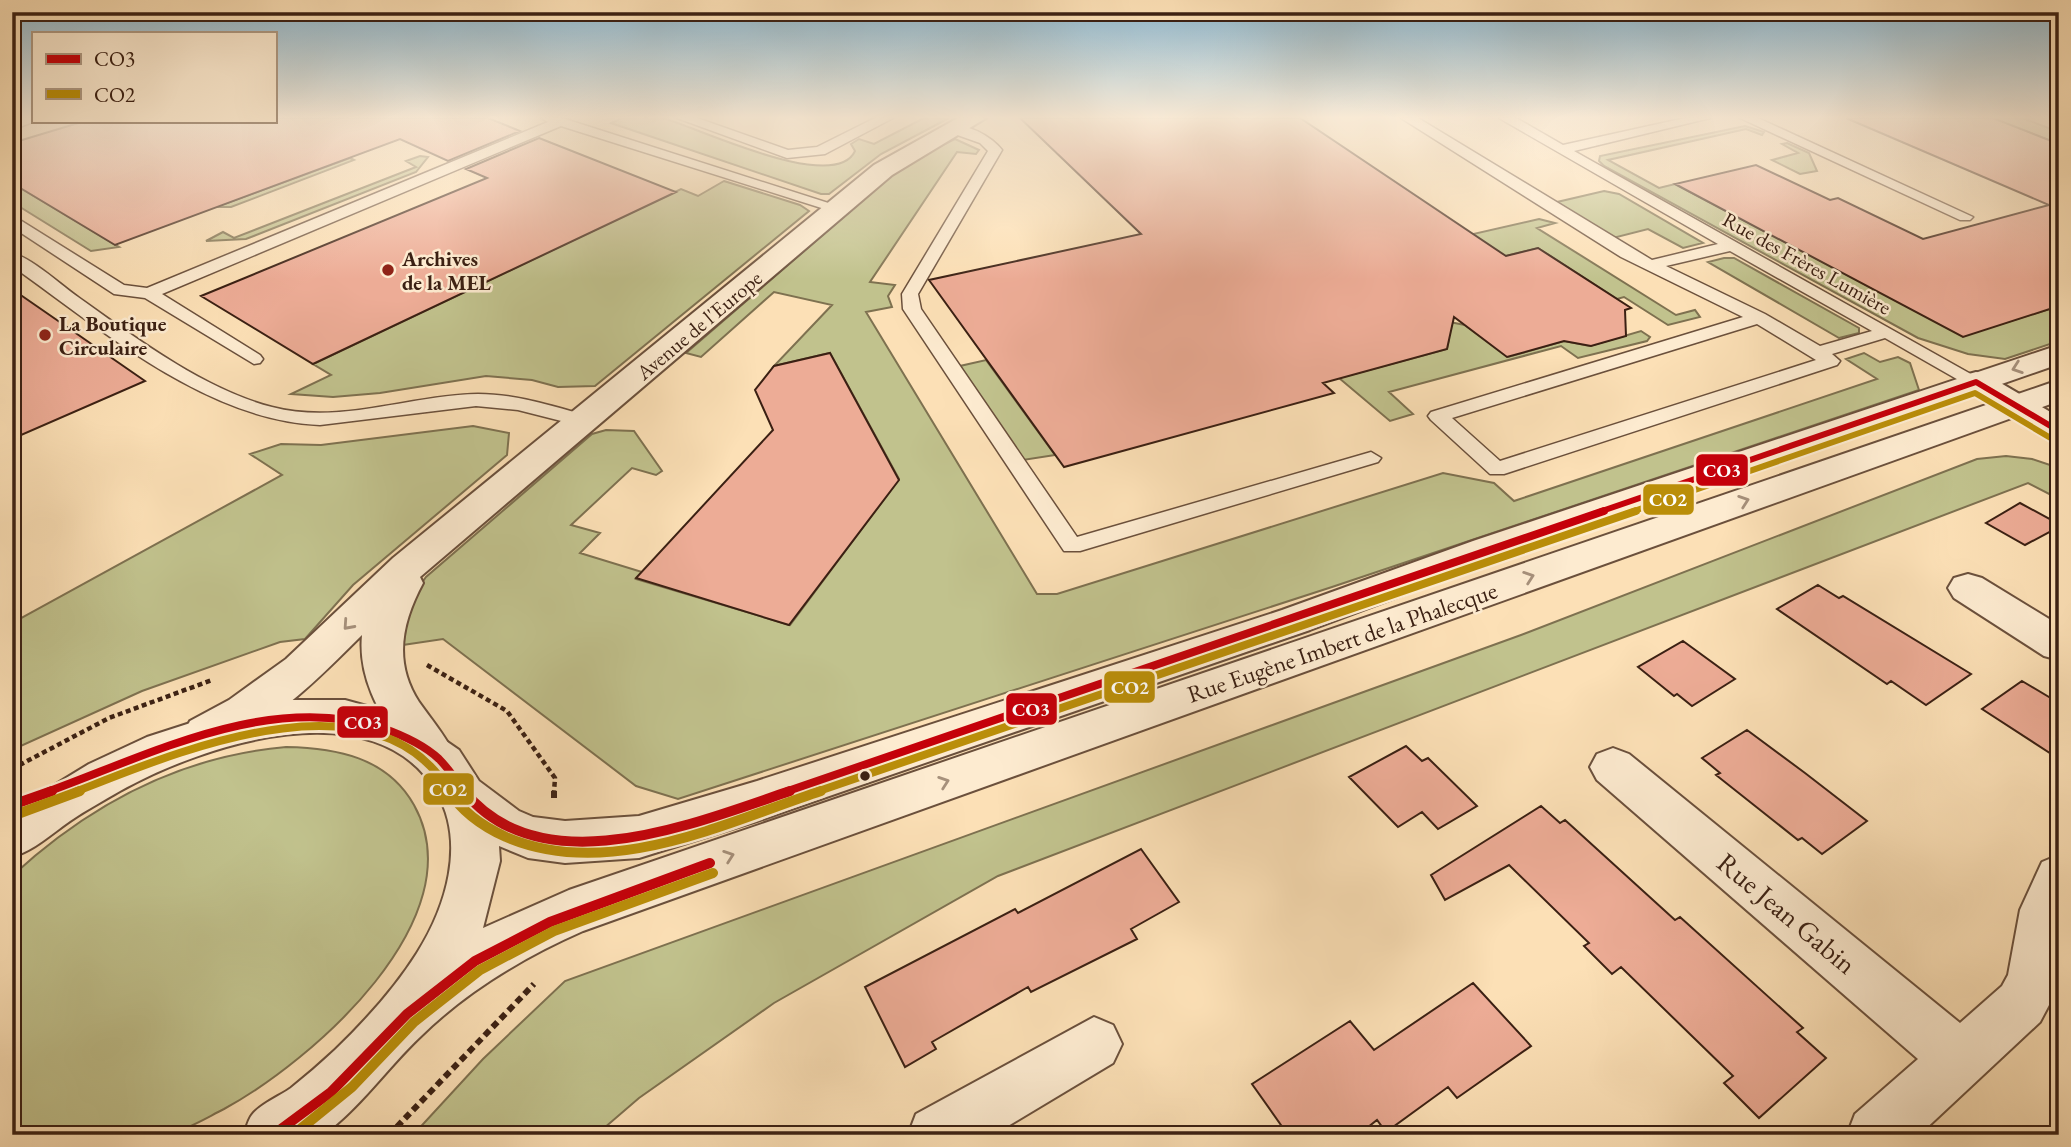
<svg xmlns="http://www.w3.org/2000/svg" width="2071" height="1147" font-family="'EB Garamond',serif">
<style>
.green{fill:#c1c28d;stroke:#7e7150;stroke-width:2}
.building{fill:#edac96;stroke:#3b2013;stroke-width:2}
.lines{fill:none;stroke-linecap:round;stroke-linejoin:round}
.service-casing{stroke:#6b503c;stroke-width:3}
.minor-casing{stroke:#6b503c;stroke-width:4}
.tertiary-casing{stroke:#6b503c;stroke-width:4}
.path-far1{stroke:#3b2013;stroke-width:4.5;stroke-dasharray:5 3.5;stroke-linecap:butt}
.path{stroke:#3b2013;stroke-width:6;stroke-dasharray:7 4.5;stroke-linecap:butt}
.service{fill:#fdebd0;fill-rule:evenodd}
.minor{fill:#fdebd0;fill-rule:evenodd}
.tertiary{fill:#fdebd0;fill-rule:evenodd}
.bus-1-far2-casing{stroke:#fdebd0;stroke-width:10}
.bus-1-far1-casing{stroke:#fdebd0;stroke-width:13}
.bus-1-casing{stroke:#fdebd0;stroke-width:15}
.bus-2-far2-casing{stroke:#fdebd0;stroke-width:10}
.bus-2-far1-casing{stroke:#fdebd0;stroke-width:13}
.bus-2-casing{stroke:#fdebd0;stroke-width:15}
.bus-1-far2{stroke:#c5000a;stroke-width:6}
.bus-1-far1{stroke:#c5000a;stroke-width:8}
.bus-1{stroke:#c5000a;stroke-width:10}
.bus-2-far2{stroke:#ba8e09;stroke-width:6}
.bus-2-far1{stroke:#ba8e09;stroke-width:8}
.bus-2{stroke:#ba8e09;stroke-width:10}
.oneway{stroke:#a6907b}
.poi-dot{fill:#8f2418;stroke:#fdebd0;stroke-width:2.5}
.bus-dot{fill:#3b2013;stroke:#fdebd0;stroke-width:2.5}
.labels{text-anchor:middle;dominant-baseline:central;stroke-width:5;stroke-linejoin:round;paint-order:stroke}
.far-poi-label{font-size:21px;font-weight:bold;fill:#3b2013;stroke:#fdebd0;text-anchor:start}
.far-street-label{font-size:21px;fill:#3b2013;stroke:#fdebd0}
.street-label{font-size:24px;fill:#3b2013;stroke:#fdebd0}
.near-street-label{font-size:28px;fill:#3b2013;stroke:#fdebd0}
.line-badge{stroke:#fdebd0;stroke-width:2.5}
.badge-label{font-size:19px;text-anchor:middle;font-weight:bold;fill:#fff}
</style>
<rect width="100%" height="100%" fill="#fce0b6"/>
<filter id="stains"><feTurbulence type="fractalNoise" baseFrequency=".00286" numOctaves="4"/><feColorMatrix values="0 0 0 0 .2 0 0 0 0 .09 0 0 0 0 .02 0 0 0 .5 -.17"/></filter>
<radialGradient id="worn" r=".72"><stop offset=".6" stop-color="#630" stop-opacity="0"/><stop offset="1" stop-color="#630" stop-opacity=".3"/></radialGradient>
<path class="green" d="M622 118C636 118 653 116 666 119 700 129 835 194 855 151L851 144 859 139 874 144 924 118H949L881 154 829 194H821L611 123Z
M1992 118H2022L2059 132V144Z
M1745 126 1764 132 1762 135 1746 129 1608 160 1659 188 1675 184 1963 336 2059 306V341L2005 359 1968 354 1918 338 1604 166 1599 161 1600 156Z
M955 139 979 150 976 154 957 152 870 282 895 285 888 296 892 307 866 312 1037 594H1057L1443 473 1494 483 1514 501 1877 379 1846 359 1864 353 1880 362 1898 357 1910 363 1919 390 1332 587 678 799 636 786 443 639 396 646 409 601 426 577 592 434 606 430 634 431 662 471 656 475 632 468 571 525 600 533 580 553 642 572 636 579 790 625 899 479 830 353 774 366 832 305 774 292 701 357 686 353 891 176 912 160Z
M1787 143 1809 153 1817 171 1800 174 1772 160 1798 153 1782 144Z
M420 156 428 157 416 172 246 239 206 241 223 232 234 238 416 167 406 161Z
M350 158 354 160 231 207H216Z
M724 181 800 205 809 211 595 386 558 387 532 380 486 376 380 393 333 397 291 394 331 375 313 364 681 189 698 196Z
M12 183 119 247 91 251 12 202Z
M1604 191 1619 194 1703 243 1683 248 1648 229 1613 238 1557 202Z
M1539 219 1555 223 1537 228 1676 315 1695 310 1700 317 1668 325 1624 297 1617 299 1538 248 1452 269 1460 237Z
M1724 258H1734L1859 328V333L1839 338 1708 262Z
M1439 320 1465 325 1508 357 1564 341 1590 346 1641 331 1650 337 1647 341 1578 358 1561 346 1389 392 1413 414 1390 421 1339 378 1447 349 1449 339 1436 329Z
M986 360 1055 455 1023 460 960 366Z
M473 426 509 433 507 455 353 585 305 639 280 642 142 691 12 750V623L282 475 250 454 281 444 321 445Z
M2006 456 2032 459 2059 468V499L2028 483 998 876 774 1003 639 1098 596 1135H413L483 1059 565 981 1521 635 1977 459Z
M286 747C336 748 387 757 414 805 477 918 311 1062 224 1109 206 1118 185 1131 166 1135 151 1137 133 1135 118 1135 83 1135 48 1135 12 1135V876C89 805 181 756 286 747Z"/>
<path class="building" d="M275 118H488L520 131 448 161 400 139 115 245 12 183V143L85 121H275Z
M1020 118H1300L1506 256 1538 248 1631 308 1625 310 1626 336 1591 346 1564 341 1507 357 1454 317 1447 349 1323 383 1334 393 1064 467 929 280 1141 234Z
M1846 118H1993L2059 144V306L1963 337 1675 184 1756 165 1830 200 1838 198 1923 239 2049 205Z
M539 138 676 192 313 364 201 296 487 178 466 169Z
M12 289 145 381 12 439Z
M830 353 899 480 789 625 636 578 773 430 755 390 774 366Z
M2020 503 2059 524V527L2025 545 1986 523Z
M1818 585 1839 598 1843 596 1971 674 1926 705 1891 681 1887 684 1777 609Z
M1683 641 1735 679 1692 706 1677 694 1674 696 1638 667Z
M2022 681 2059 703V759L1982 709Z
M1747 730 1805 773 1867 821 1822 854 1802 838 1798 840 1716 775 1720 773 1702 758Z
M1406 746 1422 761 1428 758 1477 806 1438 829 1422 812 1398 827 1349 777Z
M1541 806 1560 823 1565 820 1675 920 1680 917 1803 1028 1797 1032 1826 1058 1759 1118 1724 1083 1733 1076 1621 967 1612 974 1584 946 1589 943 1509 865 1445 900 1431 875Z
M1141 849 1179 902 1131 929 1137 939 1031 992 1028 987 932 1042 936 1049 905 1067 865 987 1015 909 1018 913Z
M1473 983 1531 1046 1457 1098 1448 1087 1386 1132 1377 1120 1358 1135H1288L1252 1084 1350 1021 1374 1050Z"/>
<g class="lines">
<g class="service-casing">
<path id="service" d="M16 118H33L35 121 12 130V122Z
M541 118H562L844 208 841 211H831L561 126 162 294 260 355 263 359 260 363 254 364 145 298 114 294 12 227V215L124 285 147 288 548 122Z
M677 118H697L788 150 817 147 875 118H893L825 154 787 158Z
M1401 118H1418L1652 260 1718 244 1499 118H1516L1563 145 1685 118H1710L1574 151 1985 382 1983 386H1969L1885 338 1832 354 1840 361 1837 365 1504 474H1490L1431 420 1428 416 1431 412 1743 317 1621 257ZM1730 251 1872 331 1820 346 1765 314 1666 266ZM1757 324 1816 360 1500 461 1452 418Z
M1740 118H1758L1973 217 1970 220H1960Z
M949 126C967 123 991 136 1002 150L918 294 921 309 1077 537 1371 452 1381 458 1378 462 1080 551H1064L903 309 902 294 988 151 980 143 949 132Z
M12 253C32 258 61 285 78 297 134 337 205 390 272 407 341 425 409 395 478 394 517 394 555 407 592 417L595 421 585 427 518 410 476 406 320 425C207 421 101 329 12 266Z"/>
</g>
<g class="minor-casing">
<path id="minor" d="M958 118H986L892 175 420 577 423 583C402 622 393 662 419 702 431 719 444 734 453 752L447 765C436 768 426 772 415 765 410 761 406 752 402 747 379 713 358 677 362 635 317 680 268 730 206 751L190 745 184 733 190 721 229 700 286 659 393 558 874 165Z
M1976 372 1987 375 2059 417V441L2047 438 1965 389 1960 382 1965 375Z
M1968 574 1982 578 2059 625V660L2044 656 1954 598 1948 588 1954 578Z
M1613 748 1629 754 1960 1023 2002 986 2008 975 2020 910 2042 862 2059 855V982L2049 1005 2040 1022 1919 1135H1847L1855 1114 1918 1059 1597 780 1590 767 1597 754Z
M1094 1017 1113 1025 1122 1044 1113 1063 993 1135H908L916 1114Z"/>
</g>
<g class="tertiary-casing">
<path id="tertiary" d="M2059 345V364L1499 559 1310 630 757 821 639 858 565 863 528 858 499 846 500 861 483 928 569 890 2059 380V401L583 931C524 957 467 991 421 1036 387 1068 361 1107 323 1135H244C246 1129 248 1120 252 1115 260 1104 280 1096 291 1088 306 1076 321 1063 335 1050 365 1021 395 988 417 953 446 907 466 843 437 793 376 687 204 744 120 791 103 801 86 810 70 821 51 834 35 850 12 857V811L89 764 147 737 209 717 286 700H345L414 719 459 750 479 781 519 811 533 817 565 821 639 816 757 781 1282 610 1473 541Z"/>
</g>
<path class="path-far1" d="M427 665 507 711 555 778 554 792
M12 769 109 718 212 680"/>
<path class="path" d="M554 798V791
M389 1135 534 984"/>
<use href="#service" class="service"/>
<use href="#minor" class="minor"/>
<use href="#tertiary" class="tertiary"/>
<g class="bus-1-far2-casing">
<path id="bus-1-far2" d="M1599 512 1976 382 2059 431"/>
</g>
<g class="bus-1-far1-casing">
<path id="bus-1-far1" d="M47 792C152 754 269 692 382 728 402 735 423 744 439 759 448 768 457 781 465 792
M785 792 1604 511"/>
</g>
<g class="bus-1-casing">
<path id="bus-1" d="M464 791C541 887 695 823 790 791
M12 805 52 791
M273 1135 331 1092 407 1014 475 961 550 922 710 863"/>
</g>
<g class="bus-2-far2-casing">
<path id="bus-2-far2" d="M1631 512 1975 393 2054 440"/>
</g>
<g class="bus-2-far1-casing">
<path id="bus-2-far1" d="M75 792C177 752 376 666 450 792
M816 792 1636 511"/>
</g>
<g class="bus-2-casing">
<path id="bus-2" d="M449 791C462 812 484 827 506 837 609 881 724 823 821 791
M15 815 80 791
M293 1135 352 1087 414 1022 480 970 554 931 713 873"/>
</g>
<use href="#bus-1-far2" class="bus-1-far2"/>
<use href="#bus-1-far1" class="bus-1-far1"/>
<use href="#bus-1" class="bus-1"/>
<use href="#bus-2-far2" class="bus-2-far2"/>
<use href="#bus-2-far1" class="bus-2-far1"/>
<use href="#bus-2" class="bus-2"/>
</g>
<defs><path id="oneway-chevron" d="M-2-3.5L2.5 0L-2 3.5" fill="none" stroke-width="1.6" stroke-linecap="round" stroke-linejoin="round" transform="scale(1.75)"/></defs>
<g class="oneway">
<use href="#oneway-chevron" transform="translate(2017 368) rotate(161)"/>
<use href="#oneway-chevron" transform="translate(1744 501) rotate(-19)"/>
<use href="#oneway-chevron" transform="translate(1529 577) rotate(-19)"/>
<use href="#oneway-chevron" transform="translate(348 625) rotate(132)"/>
<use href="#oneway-chevron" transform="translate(944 782) rotate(-19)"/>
<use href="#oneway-chevron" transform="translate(729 856) rotate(-19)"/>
</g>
<linearGradient id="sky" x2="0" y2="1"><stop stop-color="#8bb8d1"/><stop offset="0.42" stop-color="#fef1de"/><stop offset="1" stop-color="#fef1de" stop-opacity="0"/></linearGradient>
<rect width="2071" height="279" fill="url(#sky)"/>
<g class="poi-dot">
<circle cx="388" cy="270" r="7"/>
<circle cx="45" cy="335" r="7"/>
</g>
<circle class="bus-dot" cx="865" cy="776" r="6"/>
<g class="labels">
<g class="far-poi-label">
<text x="402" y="258">Archives<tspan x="402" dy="24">de la MEL</tspan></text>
<text x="59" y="323">La Boutique<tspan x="59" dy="24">Circulaire</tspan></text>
</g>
<g class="far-street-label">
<text transform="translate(1807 263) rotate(29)">Rue des Frères Lumière</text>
<text transform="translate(699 325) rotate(-40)">Avenue de l'Europe</text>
</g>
<g class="street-label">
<text transform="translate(1342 642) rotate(-19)">Rue Eugène Imbert de la Phalecque</text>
</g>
<g class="near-street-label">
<text transform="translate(1787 913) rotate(40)">Rue Jean Gabin</text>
</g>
</g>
<g class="line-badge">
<rect x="1695" y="453" width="54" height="34" rx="7" fill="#c5000a"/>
<rect x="1642" y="483" width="53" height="33" rx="7" fill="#ba8e09"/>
<rect x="1103" y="670" width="53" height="34" rx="7" fill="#ba8e09"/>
<rect x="1005" y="692" width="53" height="34" rx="7" fill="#c5000a"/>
<rect x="336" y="705" width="53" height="34" rx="7" fill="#c5000a"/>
<rect x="422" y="772" width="53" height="34" rx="7" fill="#ba8e09"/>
</g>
<g class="badge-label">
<text x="1722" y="477">CO3</text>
<text x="1668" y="506">CO2</text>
<text x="1130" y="694">CO2</text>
<text x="1031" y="716">CO3</text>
<text x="363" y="729">CO3</text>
<text x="448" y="796">CO2</text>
</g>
<rect width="2071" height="1147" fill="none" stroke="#fce0b6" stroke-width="42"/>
<rect x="14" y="14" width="2043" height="1119" fill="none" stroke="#3b2013" stroke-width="3.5"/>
<rect x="21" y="21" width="2029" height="1105" fill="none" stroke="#3b2013" stroke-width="2"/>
<rect x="32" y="32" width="245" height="91" fill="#fdebd0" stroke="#af9a84" stroke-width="2"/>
<rect x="46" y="54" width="35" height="10" fill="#c5000a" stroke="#af9a84" stroke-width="2"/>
<text x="94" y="66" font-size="21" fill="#3b2013">CO3</text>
<rect x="46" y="89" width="35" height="10" fill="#ba8e09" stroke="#af9a84" stroke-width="2"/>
<text x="94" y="102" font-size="21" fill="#3b2013">CO2</text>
<rect width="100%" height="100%" filter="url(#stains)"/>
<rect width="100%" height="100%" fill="url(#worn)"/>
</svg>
